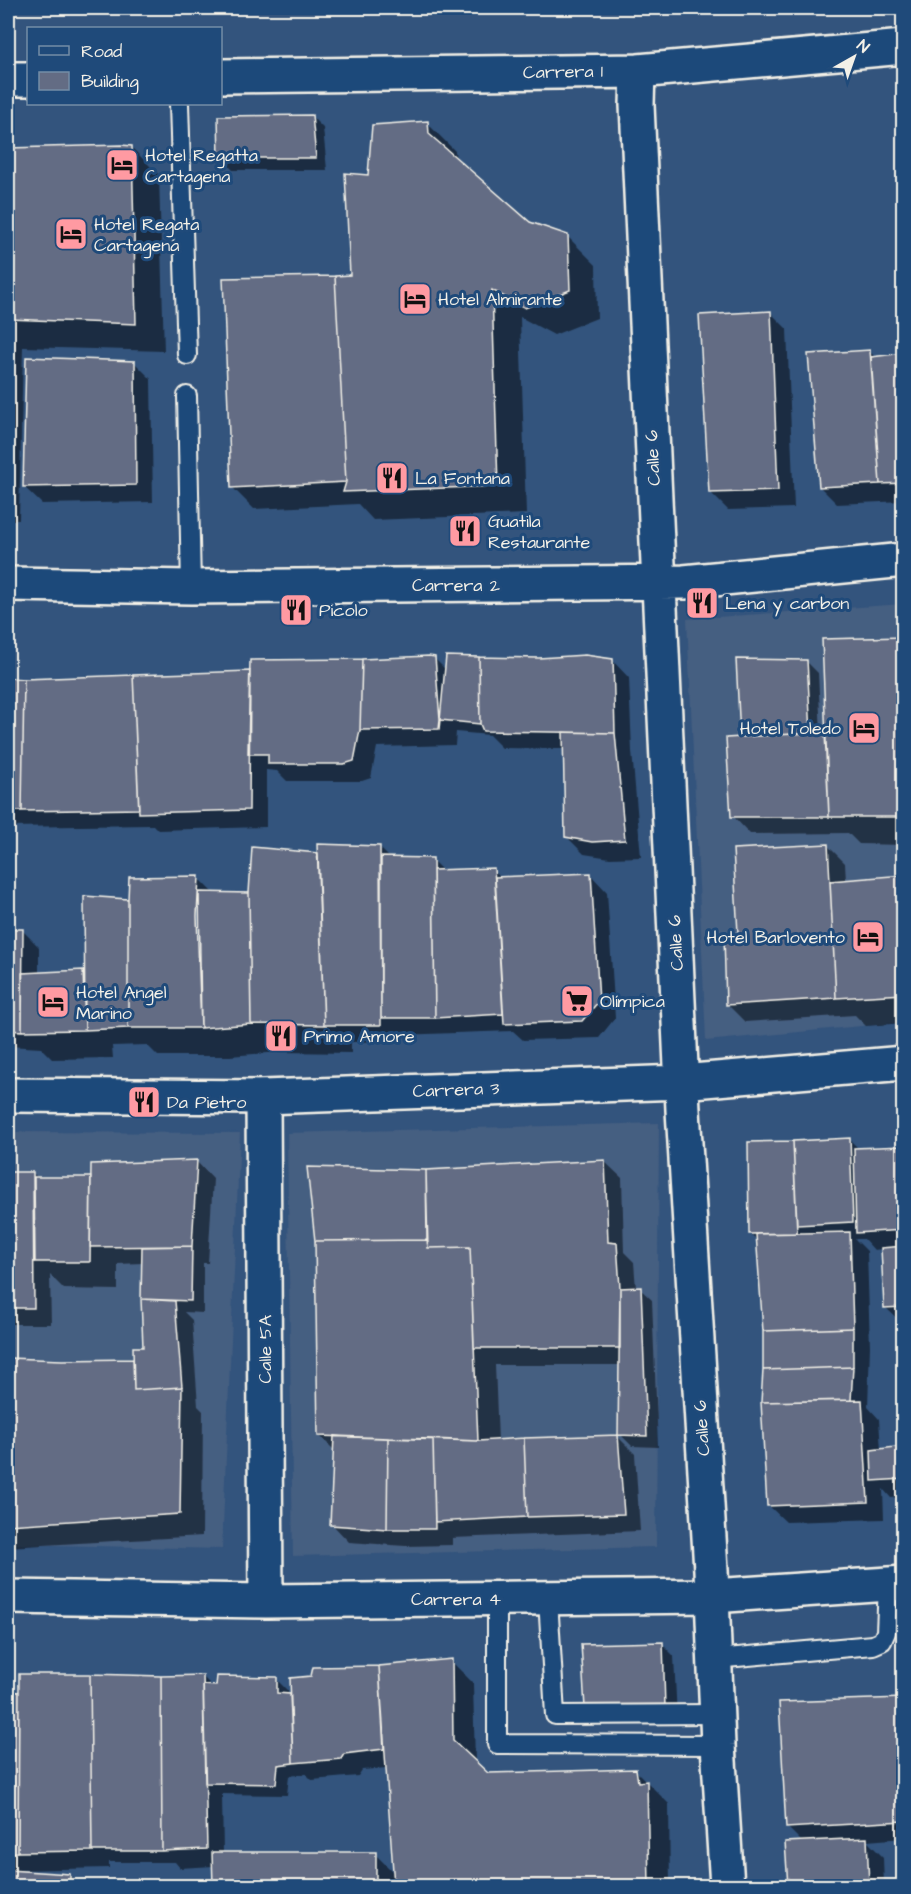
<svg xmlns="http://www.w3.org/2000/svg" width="911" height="1894" font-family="'Architects Daughter',sans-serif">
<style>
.built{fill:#455e81}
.shadow{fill:#0007;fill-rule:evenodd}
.building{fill:#636c84;stroke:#f4f1e8;stroke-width:1.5}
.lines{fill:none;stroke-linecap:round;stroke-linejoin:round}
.lane-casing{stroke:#f4f1e8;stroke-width:22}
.street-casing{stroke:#f4f1e8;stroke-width:38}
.secondary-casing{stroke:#f4f1e8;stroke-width:38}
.lane{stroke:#1f4a7a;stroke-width:18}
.street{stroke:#1f4a7a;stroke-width:33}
.secondary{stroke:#1f4a7a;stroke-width:33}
.labels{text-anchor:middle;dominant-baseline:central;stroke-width:6;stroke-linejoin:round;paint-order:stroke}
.street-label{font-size:18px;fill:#f4f1e8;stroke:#1f4a7a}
.poi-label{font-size:18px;fill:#f4f1e8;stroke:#1f4a7a;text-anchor:start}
</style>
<rect width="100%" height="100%" fill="#33547d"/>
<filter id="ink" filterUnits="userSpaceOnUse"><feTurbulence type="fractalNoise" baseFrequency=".0167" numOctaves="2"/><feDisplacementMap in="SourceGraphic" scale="12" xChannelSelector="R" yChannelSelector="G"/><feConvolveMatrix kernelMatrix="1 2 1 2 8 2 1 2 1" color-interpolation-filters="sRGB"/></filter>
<g filter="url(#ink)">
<path class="built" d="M903 604V1022L706 1041 687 619Z
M659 1123 656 1547 293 1556 287 1133Z
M8 1132 240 1133 222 1549 8 1544Z"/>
<path class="shadow" d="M311 116 323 128 327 170H233L221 158Z
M427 123 455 151 456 160 529 224 567 236 596 265 597 318 554 335 520 317 526 514 373 520 358 504 254 509 232 487 351 276 369 177Z
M131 147 159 175 164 351 23 347 19 520H8V150Z
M770 312 787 329 794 508 728 510 711 493Z
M869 351 876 358 904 355V501L837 504 820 487Z
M134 362 151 379 153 502 42 504 24 487Z
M904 638V845L859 844 848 833 750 834 733 816 741 739 737 660 806 661 818 673 821 734H824L827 736Z
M435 659 446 670 612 660 629 678 632 751 641 857 610 858 584 854 566 836 565 749 502 748 489 735 456 732 455 745 377 747 371 778 362 781H287L277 771 266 770V827L158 830 153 825 8 827V680L252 673Z
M827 845 845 863 846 881 904 876V1023L866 1026 855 1015 745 1022 728 1005 740 935Z
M380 848 390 858 432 860 443 871 493 870 501 878 590 874 607 892 615 1018 599 1038 523 1040 513 1031 398 1035V1041L351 1042V1053L280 1052 230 1056H158L147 1045 112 1046 113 1058 52 1059 41 1048 8 1046V931L22 930 39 947V974L85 971 129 901 198 878 214 894 250 895 319 855ZM196 904H200V961H197Z
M850 1140 859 1149 904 1148V1325L886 1308 882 1249 874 1250 864 1239H855L867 1251 870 1346 868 1407 879 1419 881 1451 904 1447V1497L891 1498 883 1489 884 1519 786 1522 768 1505 763 1402 764 1331 758 1241 751 1234 749 1144Z
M196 1161 213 1179 208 1263H203V1313L184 1312 192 1320 198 1406 203 1411 202 1536 8 1547V1359L62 1362 132 1361 135 1363 144 1349 142 1299 143 1263 118 1264V1290L64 1289 50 1275 51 1324H8V1173H33L38 1178 92 1179Z
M604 1161 622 1178 624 1252 634 1262 636 1289H640L652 1300 658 1447 632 1446 620 1434 621 1365H495L498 1441 618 1437 635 1454 640 1531 452 1538V1545L405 1546 349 1542 332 1524 335 1451 319 1435 426 1172Z
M662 1644 674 1656 677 1718 598 1719Z
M451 1661 473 1683 475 1762 487 1775 635 1770 669 1804 670 1886H214V1866L180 1868 175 1862H109V1868L16 1870V1872L69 1875 80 1886H8V1684L17 1694 202 1676 213 1687 276 1679 288 1691V1695L292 1698 313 1678 314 1669 380 1667ZM387 1768 394 1873 375 1854 223 1853 222 1794 287 1795 289 1776 306 1774 312 1780 358 1776 362 1770Z
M904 1700V1838L867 1841 883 1857 884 1886H789L786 1844 803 1843 787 1827Z"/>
<path class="building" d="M312 115 316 158H219L218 116Z
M428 121 429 134 530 222 568 235 570 290 525 308 492 290 498 486 343 492 346 482 335 276 350 275 345 173 368 175 372 125Z
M121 145 132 146 136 324 8 319V148Z
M335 276 346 482 231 488 223 278Z
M771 311 778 491 709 493 699 315Z
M870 350 880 484 819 487 808 354Z
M904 353V483L880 484 871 357Z
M26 357 135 361 136 485 23 487Z
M904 637V817H829L822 639Z
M585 655 613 659 615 733 483 731 480 724 479 657 539 658Z
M429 656 435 657 440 720 439 729 360 730 362 659Z
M446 656 479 657 480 724 440 720Z
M362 659 360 730 354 761 344 764H268V754H248L250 660Z
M736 659 807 660 811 733 740 737Z
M250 671 249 810 139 813 133 675Z
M133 675 139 809 22 811 24 679Z
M8 678 24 679 22 811H8Z
M563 732 615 733 625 840 592 842 565 837Z
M825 732 829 817H731L726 738Z
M317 844 380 846 381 1025H324Z
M828 844 836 998 726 1005 724 935 738 933 733 849Z
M252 847 318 853 324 1025 251 1024 249 893Z
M381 857 433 858 435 1018H381Z
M494 868 503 1014 435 1018 433 870Z
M591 873 599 1001 582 1021 504 1024 495 877Z
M904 875V994L836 998 830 881Z
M199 876 197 916 201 1028H128V899L129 877Z
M199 892 249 893 251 1024 201 1028Z
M84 896 128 899V1028L85 1030Z
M8 929H23L22 1031 8 1030Z
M83 970 85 1030 22 1031V973Z
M850 1138 853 1222 797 1225 793 1141Z
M793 1141 797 1233 749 1234 748 1142Z
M904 1146V1230L856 1233 854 1148Z
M197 1160 192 1246 90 1247 91 1164Z
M605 1160 608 1242 617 1243 620 1288V1348H474L470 1247 428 1248 426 1170Z
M307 1167 426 1170 427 1240 315 1241Z
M8 1172H33L34 1308H8Z
M34 1177H91L90 1262H35Z
M850 1232 853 1328 763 1331 756 1234Z
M427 1240 428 1248 470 1247 478 1441 318 1436 315 1241Z
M192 1246 191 1301 141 1299 142 1247Z
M904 1246V1307L884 1308 881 1248Z
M641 1287 647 1436 618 1435 620 1288Z
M141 1299 175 1301 182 1387 134 1390 133 1347H143Z
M853 1328V1367L763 1370V1331Z
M8 1358 62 1360 133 1359 134 1390 182 1387 180 1514 8 1525Z
M853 1367 851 1400 761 1402 763 1370Z
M862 1400 868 1502 767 1506 761 1402Z
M618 1435 624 1514 527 1517 524 1438Z
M334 1436 388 1438 387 1529 330 1525Z
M388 1438 433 1439 435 1529H387Z
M524 1438 527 1517 435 1522 433 1439 478 1441Z
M904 1446V1479L872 1481 871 1450Z
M663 1642 665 1707 585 1708 581 1644Z
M452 1659 453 1740 488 1773 636 1769 638 1782 647 1781 649 1886H394L379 1666Z
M379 1666 384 1749 344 1754 341 1759 293 1763 290 1678 311 1676 313 1667Z
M19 1674H90L92 1851 18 1852Z
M90 1674 161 1676 162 1851H92Z
M203 1675 207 1849 162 1851 161 1676Z
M217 1676 277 1677V1693L290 1694 293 1763 278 1765 276 1784 205 1783 203 1685 216 1686Z
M8 1682V1691L19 1692 18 1852 8 1853Z
M904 1698V1821L786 1828 779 1702Z
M867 1838 869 1886H788L785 1842Z
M212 1852H376V1886H213Z
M8 1870 70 1874V1886H8Z"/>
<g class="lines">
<g class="lane-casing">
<path id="lane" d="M179 104 187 355
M187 396 191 587
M497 1599V1744L718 1745
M548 1599 555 1715 717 1714
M715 1659 873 1645 882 1641 886 1632 888 1584"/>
</g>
<g class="street-casing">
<path id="street" d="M263 1097 266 1601
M8 1597 266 1601 713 1596 904 1583"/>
</g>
<g class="secondary-casing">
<path id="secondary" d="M638 71 637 105 683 1110 711 1570 718 1745 727 1886
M220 76 638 71 904 47
M8 79H28
M8 584 191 587 684 582 904 560
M8 1095 263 1097 681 1082 904 1063"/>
</g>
<use href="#lane" class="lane"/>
<use href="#street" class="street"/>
<use href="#secondary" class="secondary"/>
</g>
</g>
<defs>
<g id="hotel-square" transform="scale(1.725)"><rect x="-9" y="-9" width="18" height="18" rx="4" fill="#ff9aa2" stroke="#1f4a7a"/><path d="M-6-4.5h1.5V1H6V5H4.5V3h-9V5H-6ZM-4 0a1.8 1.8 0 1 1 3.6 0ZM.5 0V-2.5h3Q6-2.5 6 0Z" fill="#111"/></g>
<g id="restaurant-square" transform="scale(1.725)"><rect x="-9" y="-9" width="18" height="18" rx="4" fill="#ff9aa2" stroke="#1f4a7a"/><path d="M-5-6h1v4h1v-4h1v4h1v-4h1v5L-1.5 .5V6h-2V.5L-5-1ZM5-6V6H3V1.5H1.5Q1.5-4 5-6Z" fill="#111"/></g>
<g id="supermarket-square" transform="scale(1.725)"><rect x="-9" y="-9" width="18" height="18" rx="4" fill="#ff9aa2" stroke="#1f4a7a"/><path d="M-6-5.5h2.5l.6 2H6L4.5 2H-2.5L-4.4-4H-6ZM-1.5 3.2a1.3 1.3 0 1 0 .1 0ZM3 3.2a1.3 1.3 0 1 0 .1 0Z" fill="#111"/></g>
</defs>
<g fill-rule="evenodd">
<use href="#hotel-square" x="122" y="165"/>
<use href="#hotel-square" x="71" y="234"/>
<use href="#hotel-square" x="415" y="299"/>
<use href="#restaurant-square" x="392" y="478"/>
<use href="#restaurant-square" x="465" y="531"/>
<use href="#restaurant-square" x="702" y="603"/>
<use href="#restaurant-square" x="296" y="610"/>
<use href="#hotel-square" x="864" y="728"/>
<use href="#hotel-square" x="868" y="937"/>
<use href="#supermarket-square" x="577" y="1001"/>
<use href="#hotel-square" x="53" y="1002"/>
<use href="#restaurant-square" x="281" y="1036"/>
<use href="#restaurant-square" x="144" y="1102"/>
</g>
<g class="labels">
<g class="street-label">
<text transform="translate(563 72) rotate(-1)">Carrera 1</text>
<text transform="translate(653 458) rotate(-93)">Calle 6</text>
<text x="456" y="585">Carrera 2</text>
<text transform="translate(676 943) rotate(-93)">Calle 6</text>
<text transform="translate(456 1090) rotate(-2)">Carrera 3</text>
<text transform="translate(265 1349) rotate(-90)">Calle 5A</text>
<text transform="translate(702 1428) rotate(-94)">Calle 6</text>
<text x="456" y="1599">Carrera 4</text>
</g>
<g class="poi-label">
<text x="145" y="155">Hotel Regatta<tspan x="145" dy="21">Cartagena</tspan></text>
<text x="94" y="224">Hotel Regata<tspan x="94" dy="21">Cartagena</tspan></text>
<text x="438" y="299">Hotel Almirante</text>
<text x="415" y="478">La Fontana</text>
<text x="488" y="521">Guatila<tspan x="488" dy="21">Restaurante</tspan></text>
<text x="725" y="603">Lena y carbon</text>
<text x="319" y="610">Picolo</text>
<text x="841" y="728" text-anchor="end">Hotel Toledo</text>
<text x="845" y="937" text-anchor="end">Hotel Barlovento</text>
<text x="76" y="992">Hotel Angel<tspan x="76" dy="21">Marino</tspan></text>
<text x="600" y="1001">Olímpica</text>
<text x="304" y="1036">Primo Amore</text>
<text x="167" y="1102">Da Pietro</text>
</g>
</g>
<rect width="911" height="1894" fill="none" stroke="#1f4a7a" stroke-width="30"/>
<rect x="15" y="15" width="881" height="1864" fill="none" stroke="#f4f1e8" stroke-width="2" filter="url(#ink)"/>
<rect x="27" y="27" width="195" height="78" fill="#1f4a7a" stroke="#748da6" stroke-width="1.5"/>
<rect x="39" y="46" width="30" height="9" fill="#1f4a7a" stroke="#748da6" stroke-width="1.5"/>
<text x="81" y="57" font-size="18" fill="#f4f1e8">Road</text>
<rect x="39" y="72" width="30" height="18" fill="#636c84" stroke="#748da6" stroke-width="1.5"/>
<text x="81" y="87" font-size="18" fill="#f4f1e8">Building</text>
<g transform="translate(854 57) rotate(40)" stroke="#1f4a7a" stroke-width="4.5" paint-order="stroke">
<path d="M0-4.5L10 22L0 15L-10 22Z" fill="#f4f1e8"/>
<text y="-9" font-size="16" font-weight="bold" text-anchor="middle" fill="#f4f1e8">N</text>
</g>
</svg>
